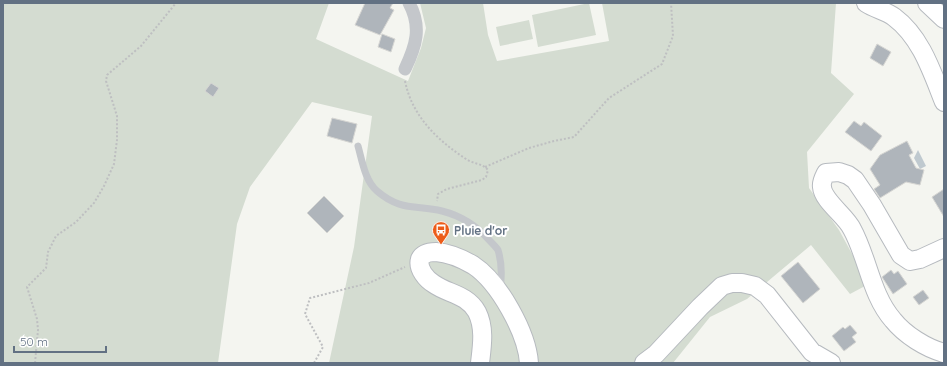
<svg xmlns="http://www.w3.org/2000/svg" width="947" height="366" font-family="Quicksand,sans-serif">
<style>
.green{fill:#d4dcd1}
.water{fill:#bfc9cf}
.building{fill:#afb5bb;stroke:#d6d6d3}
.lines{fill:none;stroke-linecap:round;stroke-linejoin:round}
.secondary-casing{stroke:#b6babf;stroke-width:20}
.path{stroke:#bebfc1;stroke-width:2;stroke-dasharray:2 2;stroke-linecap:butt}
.lane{stroke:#c4c7cb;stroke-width:7}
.street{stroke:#c4c7cb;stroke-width:13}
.secondary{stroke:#fff;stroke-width:18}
.labels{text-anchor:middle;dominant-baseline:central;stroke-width:4;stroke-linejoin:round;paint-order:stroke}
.poi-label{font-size:12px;font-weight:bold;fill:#627183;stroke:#fff;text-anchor:start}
</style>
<rect width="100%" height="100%" fill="#f4f5f0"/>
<path class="green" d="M3 3H329L316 39 408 81 421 48 426 28 420 3H483L488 35 497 61 609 41 602 3H836L831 73 854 94 807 152 809 188 839 230 862 272 865 286 850 294 811 245 747 299 710 317 673 363H329L354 247 372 116 312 102 250 187 237 224 218 363H3Z
M589 3 596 35 538 47 532 15Z
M529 20 533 39 500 46 496 27Z"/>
<path class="water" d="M918 150 926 166 920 169 914 158Z"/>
<path class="building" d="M365 3H393L390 8 394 10 380 35 355 25Z
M382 34 395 39 391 52 378 47Z
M877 44 891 52 883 66 870 58Z
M211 83 219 88 213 97 205 91Z
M332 118 357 124 352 143 327 136Z
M854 121 861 126 864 122 882 136 871 151 845 132Z
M907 141 913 153 909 155 916 168 924 170 920 185 906 182 880 198 874 189 880 185 870 169 880 155Z
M944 189V217L932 197Z
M324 196 344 216 327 233 307 213Z
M798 262 820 289 803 303 781 276Z
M891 270 894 274 898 271 907 284 893 294 882 277Z
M923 290 929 298 919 305 913 297Z
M850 325 857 333 852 337 856 342 844 351 832 336 843 327 845 329Z"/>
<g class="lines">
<g class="secondary-casing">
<path id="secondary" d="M866 3C875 9 886 11 894 17 921 37 932 72 944 102
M927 3 944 19
M944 248 920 259 910 261 901 255 872 205 855 180 848 175 839 172 826 173C824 177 821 182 822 187 823 201 846 216 852 229 868 258 871 295 893 320 905 335 926 348 944 353
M480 363C482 346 485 328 477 312 467 294 448 294 434 284 427 280 417 269 420 259 423 253 430 252 436 252 449 253 461 258 473 265 499 282 527 333 529 363
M644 363 656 354 700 307 722 286 732 283H742L755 286 767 295 812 352 831 363"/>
</g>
<path class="path" d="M405 81C412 116 437 140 466 159 473 164 482 163 488 170L486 177 482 180 447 189 438 194 437 201
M485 167 529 148 554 141 574 137 609 98 662 64 673 36 671 3
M35 363 38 330 37 319 27 287 46 268 48 252 56 236 76 222 94 203 104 186 114 164 117 140V116L106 81 107 75 141 46 176 3
M314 363 323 347 305 314 310 298 369 283 405 267"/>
<path class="lane" d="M358 146C362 160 365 181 377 191 400 211 416 205 442 211 462 216 477 226 490 241 493 244 496 247 498 250 502 263 502 276 500 289"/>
<path class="street" d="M405 69C416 46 422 27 409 3"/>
<use href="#secondary" class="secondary"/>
</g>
<defs>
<g id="bus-pin" transform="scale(0.9)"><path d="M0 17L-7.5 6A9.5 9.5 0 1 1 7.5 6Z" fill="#ec5c19" stroke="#fff"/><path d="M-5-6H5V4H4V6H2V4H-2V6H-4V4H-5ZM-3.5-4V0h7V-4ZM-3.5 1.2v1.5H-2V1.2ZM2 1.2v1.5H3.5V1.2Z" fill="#fff"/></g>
</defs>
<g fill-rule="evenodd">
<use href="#bus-pin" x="441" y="230"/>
</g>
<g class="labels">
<g class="poi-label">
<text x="454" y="230">Pluie d'or</text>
</g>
</g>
<rect width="947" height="366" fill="none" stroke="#627183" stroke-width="8"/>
<path d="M14 346v6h92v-6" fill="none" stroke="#627183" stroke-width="2"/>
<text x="20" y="346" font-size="12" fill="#627183" stroke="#ffffff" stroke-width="3" paint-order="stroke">50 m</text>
</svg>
